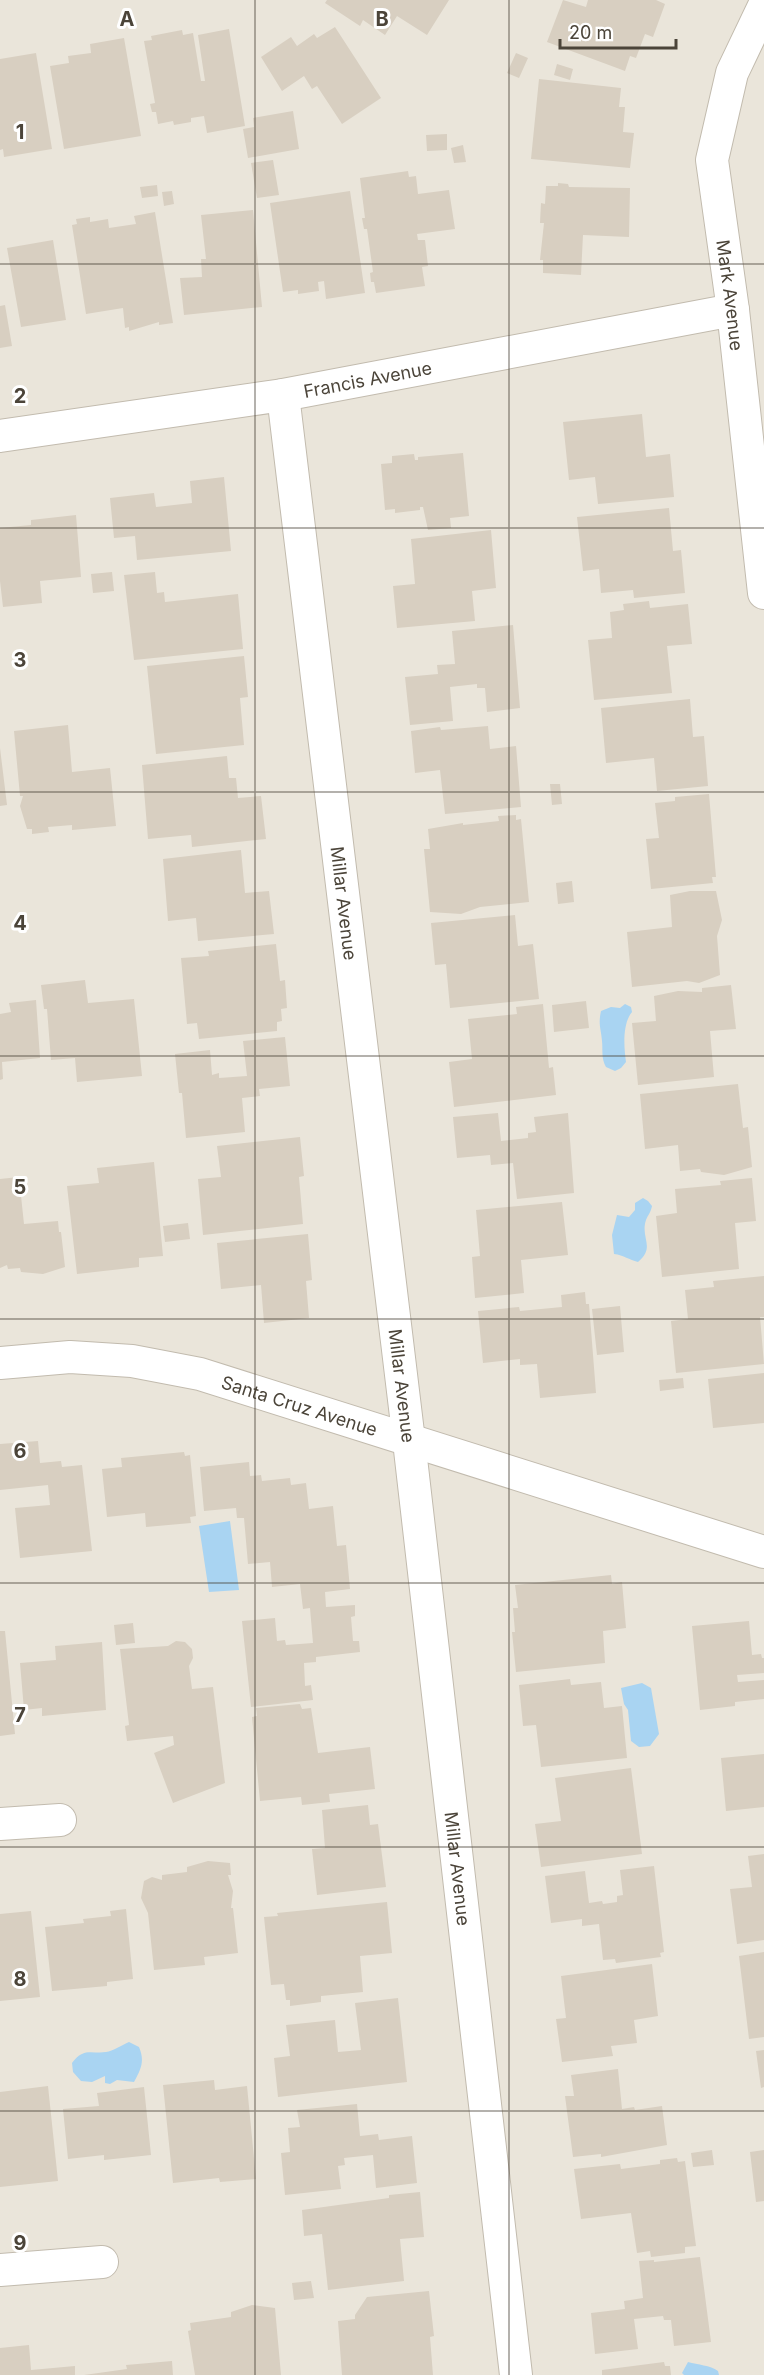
<svg xmlns="http://www.w3.org/2000/svg" width="764" height="2375" font-family="Inter,sans-serif">
<style>
.residential{fill:#eae5da}
.water{fill:#a9d4f2}
.building{fill:#d8cfc1}
.lines{fill:none;stroke-linecap:round;stroke-linejoin:round}
.street-casing{stroke:#c2bbae;stroke-width:34}
.street{stroke:#fff;stroke-width:32}
.grid{fill:none;stroke:#4b4439;stroke-width:1.5;stroke-opacity:0.55}
.labels{text-anchor:middle;dominant-baseline:central;stroke-width:6;stroke-linejoin:round;paint-order:stroke}
.street-label{font-size:18px;fill:#4b4439;stroke:#fff}
.grid-label{font-size:20px;text-anchor:middle;font-weight:bold;fill:#4b4439;stroke:#fff;stroke-width:6;stroke-linejoin:round;paint-order:stroke}
</style>
<rect width="100%" height="100%" fill="#f6f3ec"/>
<path class="residential" d="M0 0H764V2375H0Z"/>
<path class="water" d="M625 1004 631 1007 632 1012C622 1024 624 1048 626 1062L621 1068 615 1071 606 1067C601 1058 603 1051 602 1041 601 1028 598 1025 601 1011L611 1007 620 1008Z
M643 1198 648 1201 652 1206C651 1212 648 1215 646 1220 640 1238 656 1247 638 1262 629 1260 624 1255 614 1254L612 1235 617 1215 629 1217 635 1210V1203Z
M230 1521 239 1590 209 1592 199 1526Z
M642 1683 651 1688 659 1734 650 1746 639 1747 631 1741 628 1710 624 1704 621 1688Z
M129 2042 139 2047C145 2061 141 2069 134 2082L117 2080 110 2084 105 2083V2076L92 2082 81 2081 73 2072 72 2063C83 2047 92 2054 106 2052 113 2051 122 2045 129 2042Z
M688 2362C698 2365 710 2365 718 2371L719 2375H684L682 2373Z"/>
<path class="building" d="M327 0H449L427 35 397 16 385 35 363 20 360 26 325 3Z
M563 0 586 7 588 0H656L665 4 653 37 645 34 636 58 630 56 625 71 547 42Z
M335 27 381 98 342 124 317 86 312 89 304 76 282 91 261 57 291 37 297 46 314 34 317 38Z
M229 29 245 126 207 133 204 116 191 118V122L174 125 173 121 158 124 156 112H152L150 104 155 103 144 41 152 40 151 36 182 30 183 35 193 33 201 81H205L198 35Z
M124 38 141 136 64 149 50 66 69 63 68 56 91 53 90 44Z
M36 53 52 149 4 157 3 149 0 150V59Z
M516 53 528 58 519 78 507 73Z
M557 64 573 69 570 80 554 75Z
M539 79 621 88 619 107H625L623 132 634 133 630 168 531 159Z
M293 111 299 149 248 158 243 129 254 127 253 118Z
M447 134V150L427 151 426 135Z
M463 145 466 162 454 163 451 148Z
M273 160 279 195 257 198 251 163Z
M408 171 409 177 416 176 418 194 449 190 455 229 417 234 418 240H425L428 266 422 267 425 286 376 293 374 282H371L370 273 373 272 367 229H364L362 218H365L360 178Z
M558 183 568 184 569 187 630 188 629 237 583 235 581 275 543 273V260H540L544 223H540L541 203 545 204 546 186H558Z
M157 185 158 196 142 198 140 187Z
M172 191 174 204 164 206 162 192Z
M350 191 365 293 326 299 324 281 318 282 319 291 298 294V290L283 292 270 203Z
M253 210 262 307 184 315 180 278 202 277 201 259H206L201 215Z
M155 212 173 323 159 325V322L129 331V327L125 328 123 308 86 314 72 225 77 224 76 219 90 217V222L108 219 109 228 136 224 134 216Z
M53 240 66 320 21 327 7 248Z
M5 305 12 346 0 348V306Z
M642 414 646 457 670 454 674 497 598 504 595 477 569 480 563 422Z
M463 453 469 516 450 518 451 528 428 530 423 507H420V510L395 513V509L385 510 381 464 392 463V456L414 454 415 460H418V457Z
M224 477 231 551 137 560 135 536 114 538 110 498 154 493 156 507 192 503 190 481Z
M669 508 673 551 681 550 685 593 634 598 633 590 601 593 599 569 583 571 577 517Z
M76 515 81 577 40 581 42 603 3 607 0 581V528L31 525V520Z
M491 530 496 588 472 591 475 621 397 628 393 586 415 584 411 539Z
M112 572 114 591 93 593 91 574Z
M155 572 157 593 164 592 165 602 238 594 243 649 134 660 124 575Z
M649 601 650 608 688 604 692 644 667 646 672 693 594 700 588 640 612 638 610 612 624 610 623 604Z
M513 625 520 708 487 712 485 688H477V684L450 687 453 721 410 725 405 677 438 674 437 665 455 664 452 631Z
M244 656 248 697 240 698 244 745 156 754 147 666Z
M690 699 693 737 704 736 708 786 657 791 654 758 606 763 601 708Z
M68 725 72 772 110 768 116 826 72 830V825L48 827 49 832 32 834V829H27L20 806 23 796H20L14 731Z
M488 726 490 749 516 746 521 807 445 814 440 770 415 773 411 731 440 727 441 730Z
M0 748 7 805 0 806Z
M227 756 229 778H236L238 798 261 796 266 839 192 847 191 835 148 839 142 765Z
M550 784H560L562 804 552 805Z
M709 794 716 877H712L713 883 651 889 646 839 659 838 655 803 675 801V797Z
M516 815V820L521 819 529 902 480 907 461 914 430 912 424 849H430L428 829 463 823V825L499 821 498 816Z
M241 850 245 893 269 891 274 934 198 941 196 918 168 921 163 859Z
M572 881 574 902 558 904 556 883Z
M690 891H716L722 920 717 936 720 975 699 983 687 981 632 987 627 932 672 927 670 895Z
M515 915 518 946 533 944 539 999 450 1008 446 964 435 965 431 923Z
M276 944 280 981 285 980 287 1008 281 1009 282 1021 277 1022V1031L199 1039 197 1023 187 1024 181 958 209 956 208 951Z
M85 980 88 1003 134 999 142 1076 77 1082 75 1058 51 1060 47 1009H44L41 985Z
M731 985 736 1029 710 1031 714 1077 638 1085 632 1023 656 1021 654 996 678 991 702 992V988Z
M36 1000 40 1058 2 1062 3 1079 0 1080V1014L11 1012 9 1003Z
M586 1001 589 1028 554 1032 552 1005Z
M543 1004 549 1068 553 1067 556 1095 454 1107 449 1062 472 1059 468 1019 517 1014 516 1007Z
M285 1037 290 1086 259 1089 260 1096 242 1098 245 1132 186 1138 182 1093H179L175 1054 210 1050 212 1075 219 1073V1078L247 1076 243 1041Z
M738 1084 743 1128 748 1127 752 1167 724 1175 701 1172 700 1169 680 1171 678 1145 645 1149 640 1094Z
M498 1113 501 1141 528 1138V1133L536 1132 534 1117 568 1113 574 1193 517 1199 513 1163 491 1165 490 1155 457 1158 453 1117Z
M300 1137 304 1176 299 1177 303 1224 203 1235 198 1179 221 1177 217 1146Z
M154 1162 163 1256 139 1258V1267L77 1274 67 1186 99 1183 97 1168Z
M19 1177 24 1224 58 1221 59 1232H61L65 1267 43 1274 21 1272 20 1268 8 1269 7 1265 0 1268V1179Z
M752 1178 756 1221 735 1223 739 1269 662 1277 656 1216 677 1213 675 1189 721 1185 720 1181Z
M562 1202 568 1255 521 1260 524 1293 475 1298 472 1257 480 1256 476 1210Z
M188 1223 190 1239 165 1242 163 1226Z
M308 1234 312 1280 306 1281 309 1318 264 1323 261 1285 221 1289 217 1243Z
M764 1276V1317H760L764 1364 676 1373 671 1321 688 1319 685 1290 714 1287 713 1281Z
M585 1292 586 1304H589L596 1393 540 1398 537 1364 520 1365V1359L483 1363 478 1311 519 1307 520 1311 562 1307 561 1295Z
M620 1306 624 1352 597 1355 592 1309Z
M764 1373V1423L713 1428 708 1379Z
M683 1378 684 1388 660 1391 659 1380Z
M38 1441 40 1463 61 1461 62 1467 82 1465 92 1551 20 1558 15 1508 50 1505 48 1485 0 1490V1444Z
M184 1452 185 1456 190 1455 196 1516 190 1517 191 1523 146 1527 145 1513 107 1517 102 1469 122 1467 121 1458Z
M249 1462 250 1476 261 1475 262 1481 290 1478 291 1485 306 1483 309 1509 333 1506 337 1546 346 1545 350 1589 325 1592 326 1607 355 1605V1616L351 1617 353 1641H359L360 1652 316 1657V1662L304 1663 305 1686 311 1685 313 1700 251 1707 242 1621 275 1618 277 1641 285 1640 286 1645 313 1643 310 1608 303 1609 300 1584 272 1587 270 1562 248 1564 244 1518H237L236 1508 204 1511 200 1467Z
M611 1575 612 1584 622 1582 626 1628 603 1631 605 1663 516 1672 512 1632H515L513 1608H518L515 1585Z
M749 1621 752 1655 761 1654 762 1658H764V1673L737 1675 738 1682 764 1680V1699L735 1702V1706L700 1710 692 1626Z
M133 1623 135 1643 116 1645 114 1625Z
M0 1631H5L15 1734 0 1736Z
M176 1641 185 1642 192 1649 193 1658 189 1666 192 1689 213 1687 225 1783 173 1803 154 1753 174 1745 173 1736 127 1741 125 1726 129 1725 120 1649 168 1646Z
M102 1642 106 1710 42 1716V1708L24 1710 20 1663 56 1660 55 1646Z
M570 1679 571 1685 601 1682 604 1708 622 1706 627 1758 541 1767 536 1725 523 1726 519 1685Z
M300 1704 302 1709 311 1708 318 1753 370 1747 375 1789 329 1794 330 1802 302 1805 301 1797 260 1801 252 1717 257 1716 256 1708Z
M764 1754V1807L726 1811 721 1758Z
M631 1768 642 1854 541 1867 535 1824 561 1821 555 1778Z
M368 1805 370 1825 378 1824 386 1887 317 1895 312 1849 325 1848 322 1810Z
M764 1854V1940L737 1944 730 1889 752 1887 748 1856Z
M208 1861 230 1863 231 1875H228L233 1891 231 1908H233L238 1953 204 1957 205 1965 154 1970 148 1913 141 1898 144 1881 152 1877 162 1880V1875L187 1872V1867Z
M654 1866 664 1952 660 1953 661 1957 616 1963 615 1959 603 1960 599 1924 582 1926V1919L551 1923 545 1876 585 1871 589 1903 602 1901 603 1904 617 1902V1896L623 1895 620 1870Z
M387 1902 392 1953 360 1956 363 1992 321 1996V2002L290 2006V2000H286L284 1984 271 1985 264 1917 278 1916 277 1913Z
M126 1909 133 1979 107 1982V1986L52 1991 45 1927 84 1923 83 1919 111 1916 110 1911Z
M31 1911 40 1997 0 2001V1914Z
M764 1952V2037L749 2039 739 1956Z
M652 1964 658 2016 634 2020 637 2043 611 2046 613 2056 562 2062 556 2019 566 2018 561 1976Z
M398 1998 407 2082 278 2097 274 2058 290 2056 286 2025 335 2020 338 2052 361 2050 355 2003Z
M764 2050V2087L761 2088 756 2051Z
M618 2069 622 2109 634 2107 635 2110 662 2106 667 2145 601 2157V2154L573 2157 565 2096H574L571 2075Z
M214 2080 215 2090 247 2086 256 2179 220 2182 219 2178 173 2183 163 2085Z
M48 2086 58 2181 0 2187V2092Z
M144 2087 151 2155 104 2160V2155L68 2159 63 2109 99 2106 97 2093Z
M357 2104 360 2136 378 2134 379 2140 412 2136 417 2183 376 2188 373 2155 344 2158 345 2165 338 2166 341 2189 285 2195 281 2153 290 2152 288 2128 300 2127 297 2110Z
M712 2150 714 2165 693 2167 691 2153Z
M764 2150V2201L756 2202 750 2152Z
M677 2158 678 2162 685 2161 696 2246 685 2247V2253L651 2257 650 2251 637 2253 631 2213 581 2219 574 2169 620 2164 621 2169 660 2164V2160Z
M420 2192 424 2237 400 2239 404 2281 328 2290 322 2234 304 2236 302 2210 389 2198V2195Z
M700 2257 711 2342 674 2346 671 2320H664L663 2316 634 2319 638 2349 595 2354 591 2313 625 2309 624 2301 643 2298 639 2261 654 2260V2262Z
M311 2281 314 2298 294 2300 292 2283Z
M429 2291 434 2336 430 2337 433 2375H342L338 2321 355 2319V2315L367 2297Z
M252 2305 275 2308 281 2375H195L188 2331 191 2330 190 2323 231 2317V2312Z
M29 2345 31 2370 75 2366V2375H0V2348Z
M172 2361 173 2375H84L127 2369 126 2365Z
M664 2362 665 2366H670L671 2375H602V2370Z"/>
<g class="lines">
<g class="street-casing">
<g id="street">
<path id="s1" d="M764 6 732 73 712 160 733 310 764 593"/>
<path id="s2" d="M283 395 409 1441 516 2375"/>
<path id="s3" d="M0 436 283 395 733 310"/>
<path id="s4" d="M0 1363 70 1357 132 1361 200 1374 764 1552"/>
<path d="M0 1824 60 1820"/>
<path d="M0 2270 102 2262"/>
</g>
</g>
<use href="#street" class="street"/>
</g>
<path class="grid" d="M255 0V2375M509 0V2375M0 264H764M0 528H764M0 792H764M0 1056H764M0 1319H764M0 1583H764M0 1847H764M0 2111H764"/>
<g class="labels">
<g class="street-label">
<text stroke="none"><textPath href="#s1" startOffset="300">Mark Avenue</textPath></text>
<text stroke="none"><textPath href="#s3" startOffset="372">Francis Avenue</textPath></text>
<text stroke="none"><textPath href="#s2" startOffset="512">Millar Avenue</textPath></text>
<text stroke="none"><textPath href="#s2" startOffset="998">Millar Avenue</textPath></text>
<text stroke="none"><textPath href="#s4" startOffset="306">Santa Cruz Avenue</textPath></text>
<text stroke="none"><textPath href="#s2" startOffset="1484">Millar Avenue</textPath></text>
</g>
</g>
<g class="grid-label">
<text x="127" y="26">A</text>
<text x="382" y="26">B</text>
<text x="20" y="139">1</text>
<text x="20" y="403">2</text>
<text x="20" y="667">3</text>
<text x="20" y="930">4</text>
<text x="20" y="1194">5</text>
<text x="20" y="1458">6</text>
<text x="20" y="1722">7</text>
<text x="20" y="1986">8</text>
<text x="20" y="2250">9</text>
</g>
<path d="M560 39v9h116v-9" fill="none" stroke="#4b4439" stroke-width="3"/>
<text x="569" y="39" font-size="18" fill="#4b4439" stroke="#ffffff" stroke-width="4.5" paint-order="stroke">20 m</text>
</svg>
